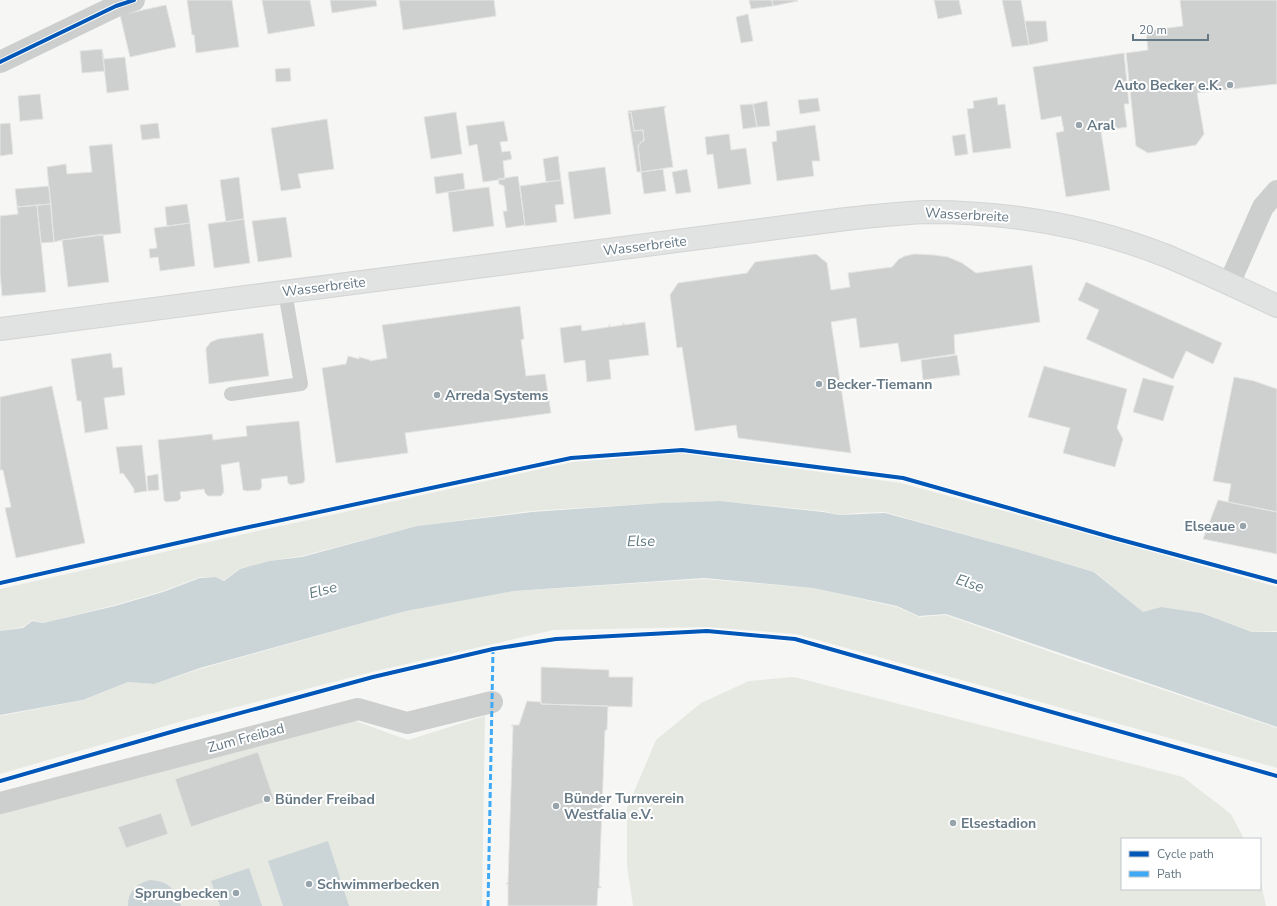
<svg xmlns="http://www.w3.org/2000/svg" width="1277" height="906" font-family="'Nunito Sans',sans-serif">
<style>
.green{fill:#e6e9e2}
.water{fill:#cbd4d6}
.building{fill:#ced0d0;stroke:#e5e5e4}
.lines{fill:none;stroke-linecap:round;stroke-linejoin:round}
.secondary-casing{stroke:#d3d4d5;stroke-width:24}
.lane{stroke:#cdcfcf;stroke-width:14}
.street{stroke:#cdcfcf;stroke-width:22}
.secondary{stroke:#e1e2e2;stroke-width:22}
.quiet{stroke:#3fa9f5;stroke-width:3;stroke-dasharray:6 3;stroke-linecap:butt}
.cycleway-casing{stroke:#fff;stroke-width:6}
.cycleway{stroke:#0057b8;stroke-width:4}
.poi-dot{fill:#98a4ac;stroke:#fff;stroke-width:1.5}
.labels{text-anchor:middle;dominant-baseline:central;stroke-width:4;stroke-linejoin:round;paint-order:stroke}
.poi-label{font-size:14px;font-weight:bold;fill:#657885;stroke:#fff;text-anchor:start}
.street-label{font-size:14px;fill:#657885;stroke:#fff}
.water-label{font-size:15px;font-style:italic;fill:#607a81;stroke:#fff}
</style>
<rect width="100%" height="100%" fill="#f6f6f4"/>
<path class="green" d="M681 453 901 483 1114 541 1277 587V631L1253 632 1203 613 1161 607 1143 612 1095 572 1017 549 885 512 856 513 839 515 823 511 720 501 661 503 531 511 417 526 302 556 269 561 239 569 224 580 216 577H200L163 591 115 605 43 623 32 620 23 627 0 631V589L226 538 573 462Z
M704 579 813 588 897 607 920 617 946 615 1065 657 1277 728V768L796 634 706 627 553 630 376 671 186 720 0 774V716L84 700 128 682 154 684 200 669 406 611 514 591Z
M794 677 1183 777 1231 814 1244 839H1122V889H1260V878L1266 906H633L627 866V808L656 740 701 703 749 681Z
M485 716 482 906H0V813L350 719 408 740Z"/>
<path class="water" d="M720 501 823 512 839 515 885 513 1017 549 1094 572 1143 612 1161 607 1202 613 1252 632H1277V727L946 614 919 616 897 606 813 588 704 578 514 591 406 611 200 668 154 684 128 682 83 700 0 715V631L23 628 32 621 43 623 115 606 163 592 200 578 216 577 224 581 240 569 269 561 302 557 417 526 532 512 661 503Z
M328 841 349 906H283L268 861Z
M249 868 262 906H220L211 881Z
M151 880C170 882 175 889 181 906H128C128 891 137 883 151 880Z"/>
<path class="building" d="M187 0H232L239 47 196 53 194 35H192Z
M262 0H310L315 26 268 34Z
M330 0H376L377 6 332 13Z
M399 0H494L496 16 403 30Z
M749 0H772L773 6 751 9Z
M772 0H797L798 1 773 6Z
M934 0H959L962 14 938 19Z
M1002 0H1021L1029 45 1012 47Z
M1180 0H1277V84L1197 93 1204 134 1196 145 1148 153 1136 146 1126 53 1148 50 1146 31 1183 26Z
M166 5 176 47 130 57 120 15Z
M748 14 753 41 741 43 736 17Z
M1025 21H1046L1048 41 1029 45Z
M102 49 104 59 125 57 129 90 107 93Z
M102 49 105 71 82 73 80 51Z
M1124 53 1129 104H1124L1127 127 1101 131 1110 190 1066 197 1056 133 1064 131 1061 116 1041 120 1033 67Z
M290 68 291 81 276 82 275 69Z
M40 94 43 119 21 121 20 122 18 96Z
M997 97 998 105 1005 104 1011 148 973 153 967 109 974 108 973 101Z
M818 98 820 111 800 114 798 100Z
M767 101 770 126 757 127 753 104Z
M753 104 757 127 743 129 740 105Z
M666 106V107L664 108 673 167 641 172 638 146 642 141H644L643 130 634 131 631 112 628 113V111Z
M456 112 462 154 431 159 424 117Z
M631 112 634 131 643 130 644 141H642L638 146 641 172H637L628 113Z
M327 119 334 169 298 174 301 188 281 191 271 128Z
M504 121 508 141 500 142 502 152 510 151 512 159 503 161 505 179 483 182 477 144 469 146 466 126Z
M10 123 13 154 0 156V124Z
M158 123 160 138 142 140 140 125Z
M815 125 820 161H812L814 176 777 181 772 142 777 141 776 131Z
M729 134 731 150 746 148 751 184 718 189 713 154 707 155 705 137Z
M965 134 968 154 955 156 952 136Z
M112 144 121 233 62 240 54 242 47 167 66 164 67 174 92 172 89 146Z
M558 156 561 180 546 182 543 159Z
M605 167 611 214 574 219 568 172Z
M663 169 666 191 644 194 641 172Z
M687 169 691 192 676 194 672 172Z
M463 173 465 189 436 194 434 177Z
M518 176 525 225 506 228 503 211H507L504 186 499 184 498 179Z
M239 177 244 219 226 222 220 180Z
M561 180 564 204 555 205 557 222 525 226 520 186Z
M49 186 51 204 17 207 18 214 15 189Z
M489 187 494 226 453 232 448 192Z
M51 204 54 242 41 243 37 205Z
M187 204 190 223 167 226 165 207Z
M37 205 46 292 2 296 0 273V216L18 214 17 207Z
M286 217 292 257 258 262 252 221Z
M244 219 250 263 214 268 208 224Z
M190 223 195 266 160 271 158 257 150 258 149 249 157 248 154 228Z
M103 234 109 282 68 287 62 240Z
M816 254 827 263 831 290 850 287 848 273 892 267 899 259 905 256 914 254 934 255 948 257 962 263 976 273 1032 265 1040 322 954 335 955 354 901 362 898 343 860 348 856 318 831 322 851 453 738 438 736 425 695 431 682 347 677 348 670 295 678 283 747 273 755 262Z
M1086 282 1222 343 1213 364 1186 351 1173 379 1086 339 1099 310 1078 300Z
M520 306 524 339 521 340 526 376 545 374 551 413 405 433 408 453 336 463 322 368 346 364 348 356 359 359V357L370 360V361L387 358 382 325Z
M645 322 649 355 609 360 611 379 587 382 585 360 564 363 560 328 581 325 582 331 609 327V325H610V327L623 325V323H624V325Z
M263 333 269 376 209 384 206 351V348L211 342 218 339Z
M111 353 113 368 122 367 125 395 104 398 108 429 85 433 81 401H77L71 359Z
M957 355 960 375 923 380 921 360Z
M1044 366 1127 389 1117 428 1123 439 1115 467 1063 453 1070 428 1028 417Z
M1234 377 1254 381 1277 389V512L1228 502 1231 484 1213 481Z
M1143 378 1174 386 1163 421 1133 412Z
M52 386 85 543 16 558 5 508 11 507 3 470H0V397Z
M299 421 305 480 303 483 291 485 288 483 287 476 261 479 262 486 260 490 247 491 243 490 239 462 221 465 224 492 221 496H208L205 493 204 489 180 492 181 498 178 501 166 502 164 500 158 440 212 434 213 440 247 436 246 426Z
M142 445 147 491 134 493V489L123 473 120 474 116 447Z
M158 474 159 490 148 491 147 476Z
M1218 500 1277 512V554L1203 539Z
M541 667 609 670V677H633L632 707 541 704Z
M527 701 541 702V704L608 706 607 728V730H605L599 886 601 887V888H598L597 906H508V884H506V883H508L513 726H511L512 725H519Z
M258 752 274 799 191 827 175 779Z
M161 813 168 834 126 848 118 827Z"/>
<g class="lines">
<g class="secondary-casing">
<path id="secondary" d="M0 329 846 219C873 216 900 213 928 212 1009 212 1091 226 1167 256 1204 272 1241 289 1277 306"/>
</g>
<path class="lane" d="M231 394 301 384 285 292"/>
<path class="street" d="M0 62 116 6 134 0
M1229 284 1263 207 1277 191
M0 803 358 709 407 723 492 702"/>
<use href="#secondary" class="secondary"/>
<path class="quiet" d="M488 906 493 649"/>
<g class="cycleway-casing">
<path id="cycleway" d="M0 62 116 6 134 0
M0 583 226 532 571 458 682 450 903 478 1114 538 1277 582
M0 781 178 730 373 677 493 649 556 639 707 631 795 639 1277 776"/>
</g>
<use href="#cycleway" class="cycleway"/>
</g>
<g class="poi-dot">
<circle cx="1230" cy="85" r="4"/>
<circle cx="1079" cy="125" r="4"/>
<circle cx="819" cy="384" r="4"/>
<circle cx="437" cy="395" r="4"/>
<circle cx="1243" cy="526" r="4"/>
<circle cx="267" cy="799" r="4"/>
<circle cx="556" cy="806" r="4"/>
<circle cx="953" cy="823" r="4"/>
<circle cx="309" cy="884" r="4"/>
<circle cx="236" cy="893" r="4"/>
</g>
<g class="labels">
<g class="poi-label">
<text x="1222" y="85" text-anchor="end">Auto Becker e.K.</text>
<text x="1087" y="125">Aral</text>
<text x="827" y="384">Becker-Tiemann</text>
<text x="445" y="395">Arreda Systems</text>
<text x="1235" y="526" text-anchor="end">Elseaue</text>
<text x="564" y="798">Bünder Turnverein<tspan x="564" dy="16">Westfalia e.V.</tspan></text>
<text x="275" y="799">Bünder Freibad</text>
<text x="961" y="823">Elsestadion</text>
<text x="317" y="884">Schwimmerbecken</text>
<text x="228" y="893" text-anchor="end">Sprungbecken</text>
</g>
<g class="street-label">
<text transform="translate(967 215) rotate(3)">Wasserbreite</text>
<text transform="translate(645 246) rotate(-7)">Wasserbreite</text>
<text transform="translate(324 287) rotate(-7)">Wasserbreite</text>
<text transform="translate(246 738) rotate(-15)">Zum Freibad</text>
</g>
<g class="water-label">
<text transform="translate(641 541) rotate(-1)">Else</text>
<text transform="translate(970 583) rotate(18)">Else</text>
<text transform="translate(323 590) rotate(-15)">Else</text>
</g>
</g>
<rect x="1121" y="838" width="140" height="52" fill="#ffffff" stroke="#c1c9ce"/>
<rect x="1129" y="851" width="20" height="6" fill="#0057b8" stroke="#c1c9ce"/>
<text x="1157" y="858" font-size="12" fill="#657885">Cycle path</text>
<rect x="1129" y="871" width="20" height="6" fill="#3fa9f5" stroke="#c1c9ce"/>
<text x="1157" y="878" font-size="12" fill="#657885">Path</text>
<path d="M1133 34v6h75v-6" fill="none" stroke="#657885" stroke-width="2"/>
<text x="1139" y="34" font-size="12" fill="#657885" stroke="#ffffff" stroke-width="3" paint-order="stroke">20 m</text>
</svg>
